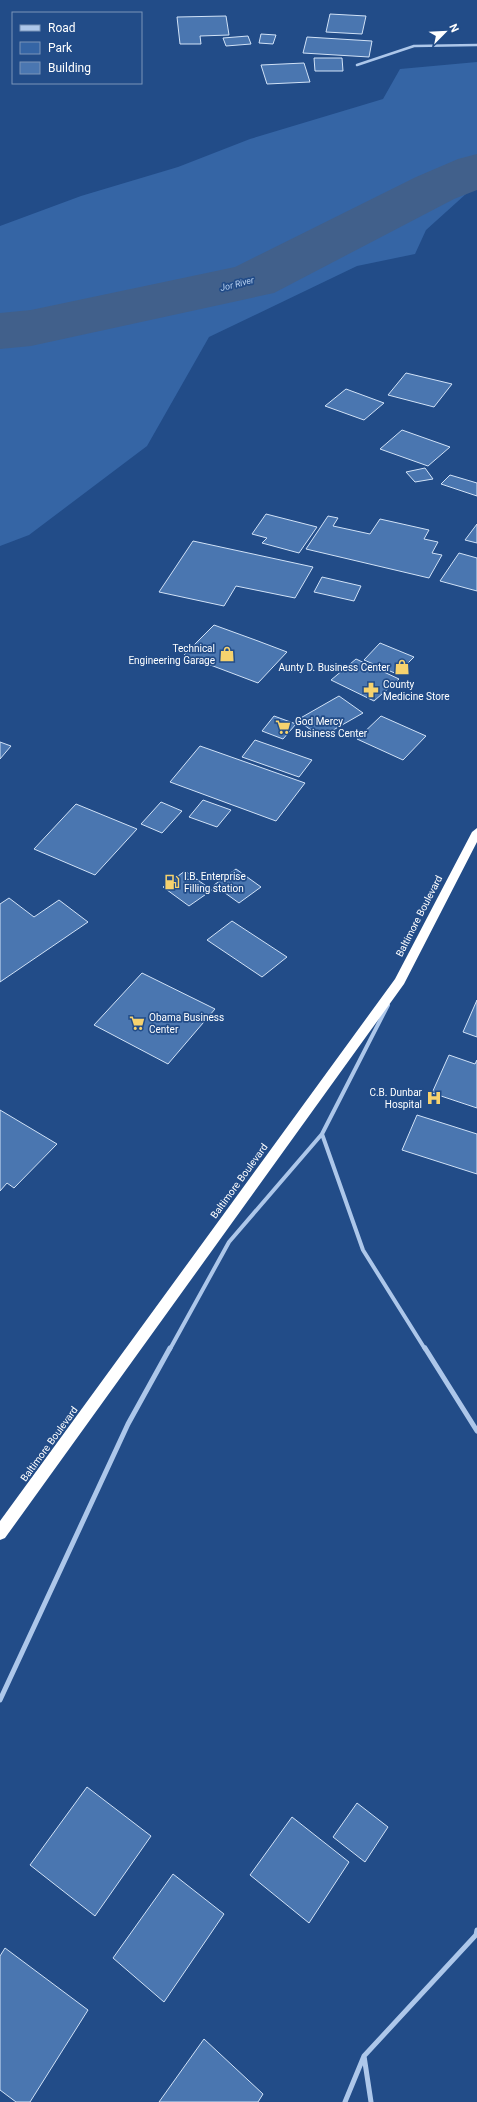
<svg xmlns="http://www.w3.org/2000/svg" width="477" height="2102" font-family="Roboto,sans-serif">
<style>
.green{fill:#3565a5}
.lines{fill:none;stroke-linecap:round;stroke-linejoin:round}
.river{fill:#41608b;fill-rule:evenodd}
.building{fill:#4a76b0;stroke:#d1e2f7}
.street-far2{stroke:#adc7ea;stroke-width:2.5}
.street-far1{stroke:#adc7ea;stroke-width:4}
.street{stroke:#adc7ea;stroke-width:5}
.highway{fill:#fff;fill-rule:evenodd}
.labels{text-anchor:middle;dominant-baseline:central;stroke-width:3.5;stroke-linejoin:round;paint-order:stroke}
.far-water-label{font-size:9px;font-style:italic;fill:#b8d1f1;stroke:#224c88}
.poi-label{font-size:10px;fill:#fff;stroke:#224c88;text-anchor:start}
.street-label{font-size:10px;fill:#fff;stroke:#224c88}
</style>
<rect width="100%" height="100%" fill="#224c88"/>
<path class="green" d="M477 62V184L426 230 415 254 357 266 209 337 147 446 29 535 0 546V226L81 196 178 167 250 139 383 99 400 69Z"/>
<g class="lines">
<path class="river" d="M477 154V190L454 199 274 293 31 346 0 349V313L31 310 235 267 416 177 458 159Z"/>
</g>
<path class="building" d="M330 14 366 16 362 34 326 32Z
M226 16 229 35 200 36 201 44H180L177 17Z
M261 34 276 35 273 44 259 43Z
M248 36 251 44 226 46 223 38Z
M307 37 372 41 369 57 303 53Z
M314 58H342L343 71H315Z
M304 63 310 82 267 84 261 65Z
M406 373 452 384 434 407 388 395Z
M346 389 384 403 364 420 325 406Z
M402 430 450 447 428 466 380 449Z
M425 468 433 479 415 482 406 472Z
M450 475 477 483V496L441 484Z
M266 514 317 527 299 553 262 543 267 538 252 534Z
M328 516 338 518 333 526 370 534 380 519 429 530 424 539 438 542 432 553 442 555 429 578 306 549Z
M477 524V543L465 540Z
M193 541 313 567 295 598 236 586 224 606 159 592Z
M459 553 477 558V591L440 581Z
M322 577 361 586 354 601 314 592Z
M214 625 258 641 287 652 258 683 184 655Z
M380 643 414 657 397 674 364 660Z
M356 659 399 679 374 701 331 680Z
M339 696 363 713 321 737 297 720Z
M274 716 296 724 283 739 262 731Z
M381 716 426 736 403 760 357 739Z
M255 740 312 760 299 777 242 757Z
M0 742 11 746 0 759Z
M200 746 305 783 276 821 170 782Z
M203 800 231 810 217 827 189 817Z
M161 802 182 811 162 833 141 824Z
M76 804 137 829 95 875 34 849Z
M236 869 261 887 239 903 214 885Z
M185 871 212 890 189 906 163 887Z
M9 898 34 917 59 900 88 922 0 982V904Z
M232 921 287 957 262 977 207 940Z
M142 973 215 1009 168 1064 94 1025Z
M477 1000V1037L463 1032Z
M449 1055 475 1064 477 1060V1108L432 1093Z
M0 1110 57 1144 14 1188 7 1183 0 1191Z
M417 1115 477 1134V1174L402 1150Z
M87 1787 151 1836 95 1916 30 1865Z
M357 1803 388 1827 365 1862 333 1837Z
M292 1817 349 1862 309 1923 250 1875Z
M173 1874 224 1914 164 2002 113 1958Z
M5 1948 88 2010 30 2102H16L0 2090V1956Z
M204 2039 263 2094 258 2102H159Z"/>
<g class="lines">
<path class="street-far2" d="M357 65 414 46 477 45"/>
<path class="street-far1" d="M322 1134 363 1250 425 1349
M170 1349 229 1242 322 1134 388 1005"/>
<path class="street" d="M425 1348 477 1431
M0 1700 128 1424 170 1348
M345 2102 364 2056
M371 2102 364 2056 476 1935 477 1930"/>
<path class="highway" d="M477 828V842L404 984 5 1538 0 1540V1521L395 979 472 832Z"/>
</g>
<defs>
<g id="shop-bare" transform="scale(1.2)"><path d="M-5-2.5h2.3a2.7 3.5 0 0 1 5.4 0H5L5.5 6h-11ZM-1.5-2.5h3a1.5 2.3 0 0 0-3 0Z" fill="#f6d26e" stroke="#224c88" stroke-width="2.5" paint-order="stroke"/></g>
<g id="pharmacy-bare" transform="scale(1.2)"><path d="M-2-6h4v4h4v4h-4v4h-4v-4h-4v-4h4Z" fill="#f6d26e" stroke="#224c88" stroke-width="2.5" paint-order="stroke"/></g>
<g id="supermarket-bare" transform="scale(1.2)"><path d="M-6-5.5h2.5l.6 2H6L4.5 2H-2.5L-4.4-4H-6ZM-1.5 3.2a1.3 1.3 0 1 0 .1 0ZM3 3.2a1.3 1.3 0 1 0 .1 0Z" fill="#f6d26e" stroke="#224c88" stroke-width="2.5" paint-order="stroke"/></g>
<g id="fuel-bare" transform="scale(1.2)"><path d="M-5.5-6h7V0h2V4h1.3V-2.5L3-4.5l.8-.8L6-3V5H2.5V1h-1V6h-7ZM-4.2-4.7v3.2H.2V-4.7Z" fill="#f6d26e" stroke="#224c88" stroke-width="2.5" paint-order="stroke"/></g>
<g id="hospital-bare" transform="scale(1.2)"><path d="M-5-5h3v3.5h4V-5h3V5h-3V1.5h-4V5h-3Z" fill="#f6d26e" stroke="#224c88" stroke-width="2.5" paint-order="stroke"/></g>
</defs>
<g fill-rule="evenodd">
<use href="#shop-bare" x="227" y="654"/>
<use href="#shop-bare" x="402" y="667"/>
<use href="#pharmacy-bare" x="371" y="690"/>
<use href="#supermarket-bare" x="283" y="727"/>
<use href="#fuel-bare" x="172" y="882"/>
<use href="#supermarket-bare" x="137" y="1023"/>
<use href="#hospital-bare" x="434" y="1098"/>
</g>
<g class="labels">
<g class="far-water-label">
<text transform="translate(237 284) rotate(-14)">Jor River</text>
</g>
<g class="poi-label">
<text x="215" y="648" text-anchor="end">Technical<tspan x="215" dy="12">Engineering Garage</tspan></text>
<text x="390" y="667" text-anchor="end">Aunty D. Business Center</text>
<text x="383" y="684">County<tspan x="383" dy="12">Medicine Store</tspan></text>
<text x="295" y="721">God Mercy<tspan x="295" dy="12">Business Center</tspan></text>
<text x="184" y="876">I.B. Enterprise<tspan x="184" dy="12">Filling station</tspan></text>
<text x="149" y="1017">Obama Business<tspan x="149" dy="12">Center</tspan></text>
<text x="422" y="1092" text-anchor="end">C.B. Dunbar<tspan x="422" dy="12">Hospital</tspan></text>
</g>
<g class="street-label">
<text transform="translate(419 916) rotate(-63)">Baltimore Boulevard</text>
<text transform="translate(239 1181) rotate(-54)">Baltimore Boulevard</text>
<text transform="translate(49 1444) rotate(-54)">Baltimore Boulevard</text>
</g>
</g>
<rect x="12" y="12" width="130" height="72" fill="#224c88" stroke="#7a94b8"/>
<rect x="20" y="25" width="20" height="6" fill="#adc7ea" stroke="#7a94b8"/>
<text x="48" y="32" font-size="12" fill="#ffffff">Road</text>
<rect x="20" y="42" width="20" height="12" fill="#3565a5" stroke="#7a94b8"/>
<text x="48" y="52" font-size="12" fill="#ffffff">Park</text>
<rect x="20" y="62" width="20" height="12" fill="#4a76b0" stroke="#7a94b8"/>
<text x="48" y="72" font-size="12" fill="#ffffff">Building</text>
<g transform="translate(445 32) rotate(66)" stroke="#224c88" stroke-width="3" paint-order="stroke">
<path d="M0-3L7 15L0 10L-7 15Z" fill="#ffffff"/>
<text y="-6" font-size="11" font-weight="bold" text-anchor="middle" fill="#ffffff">N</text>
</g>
</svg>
